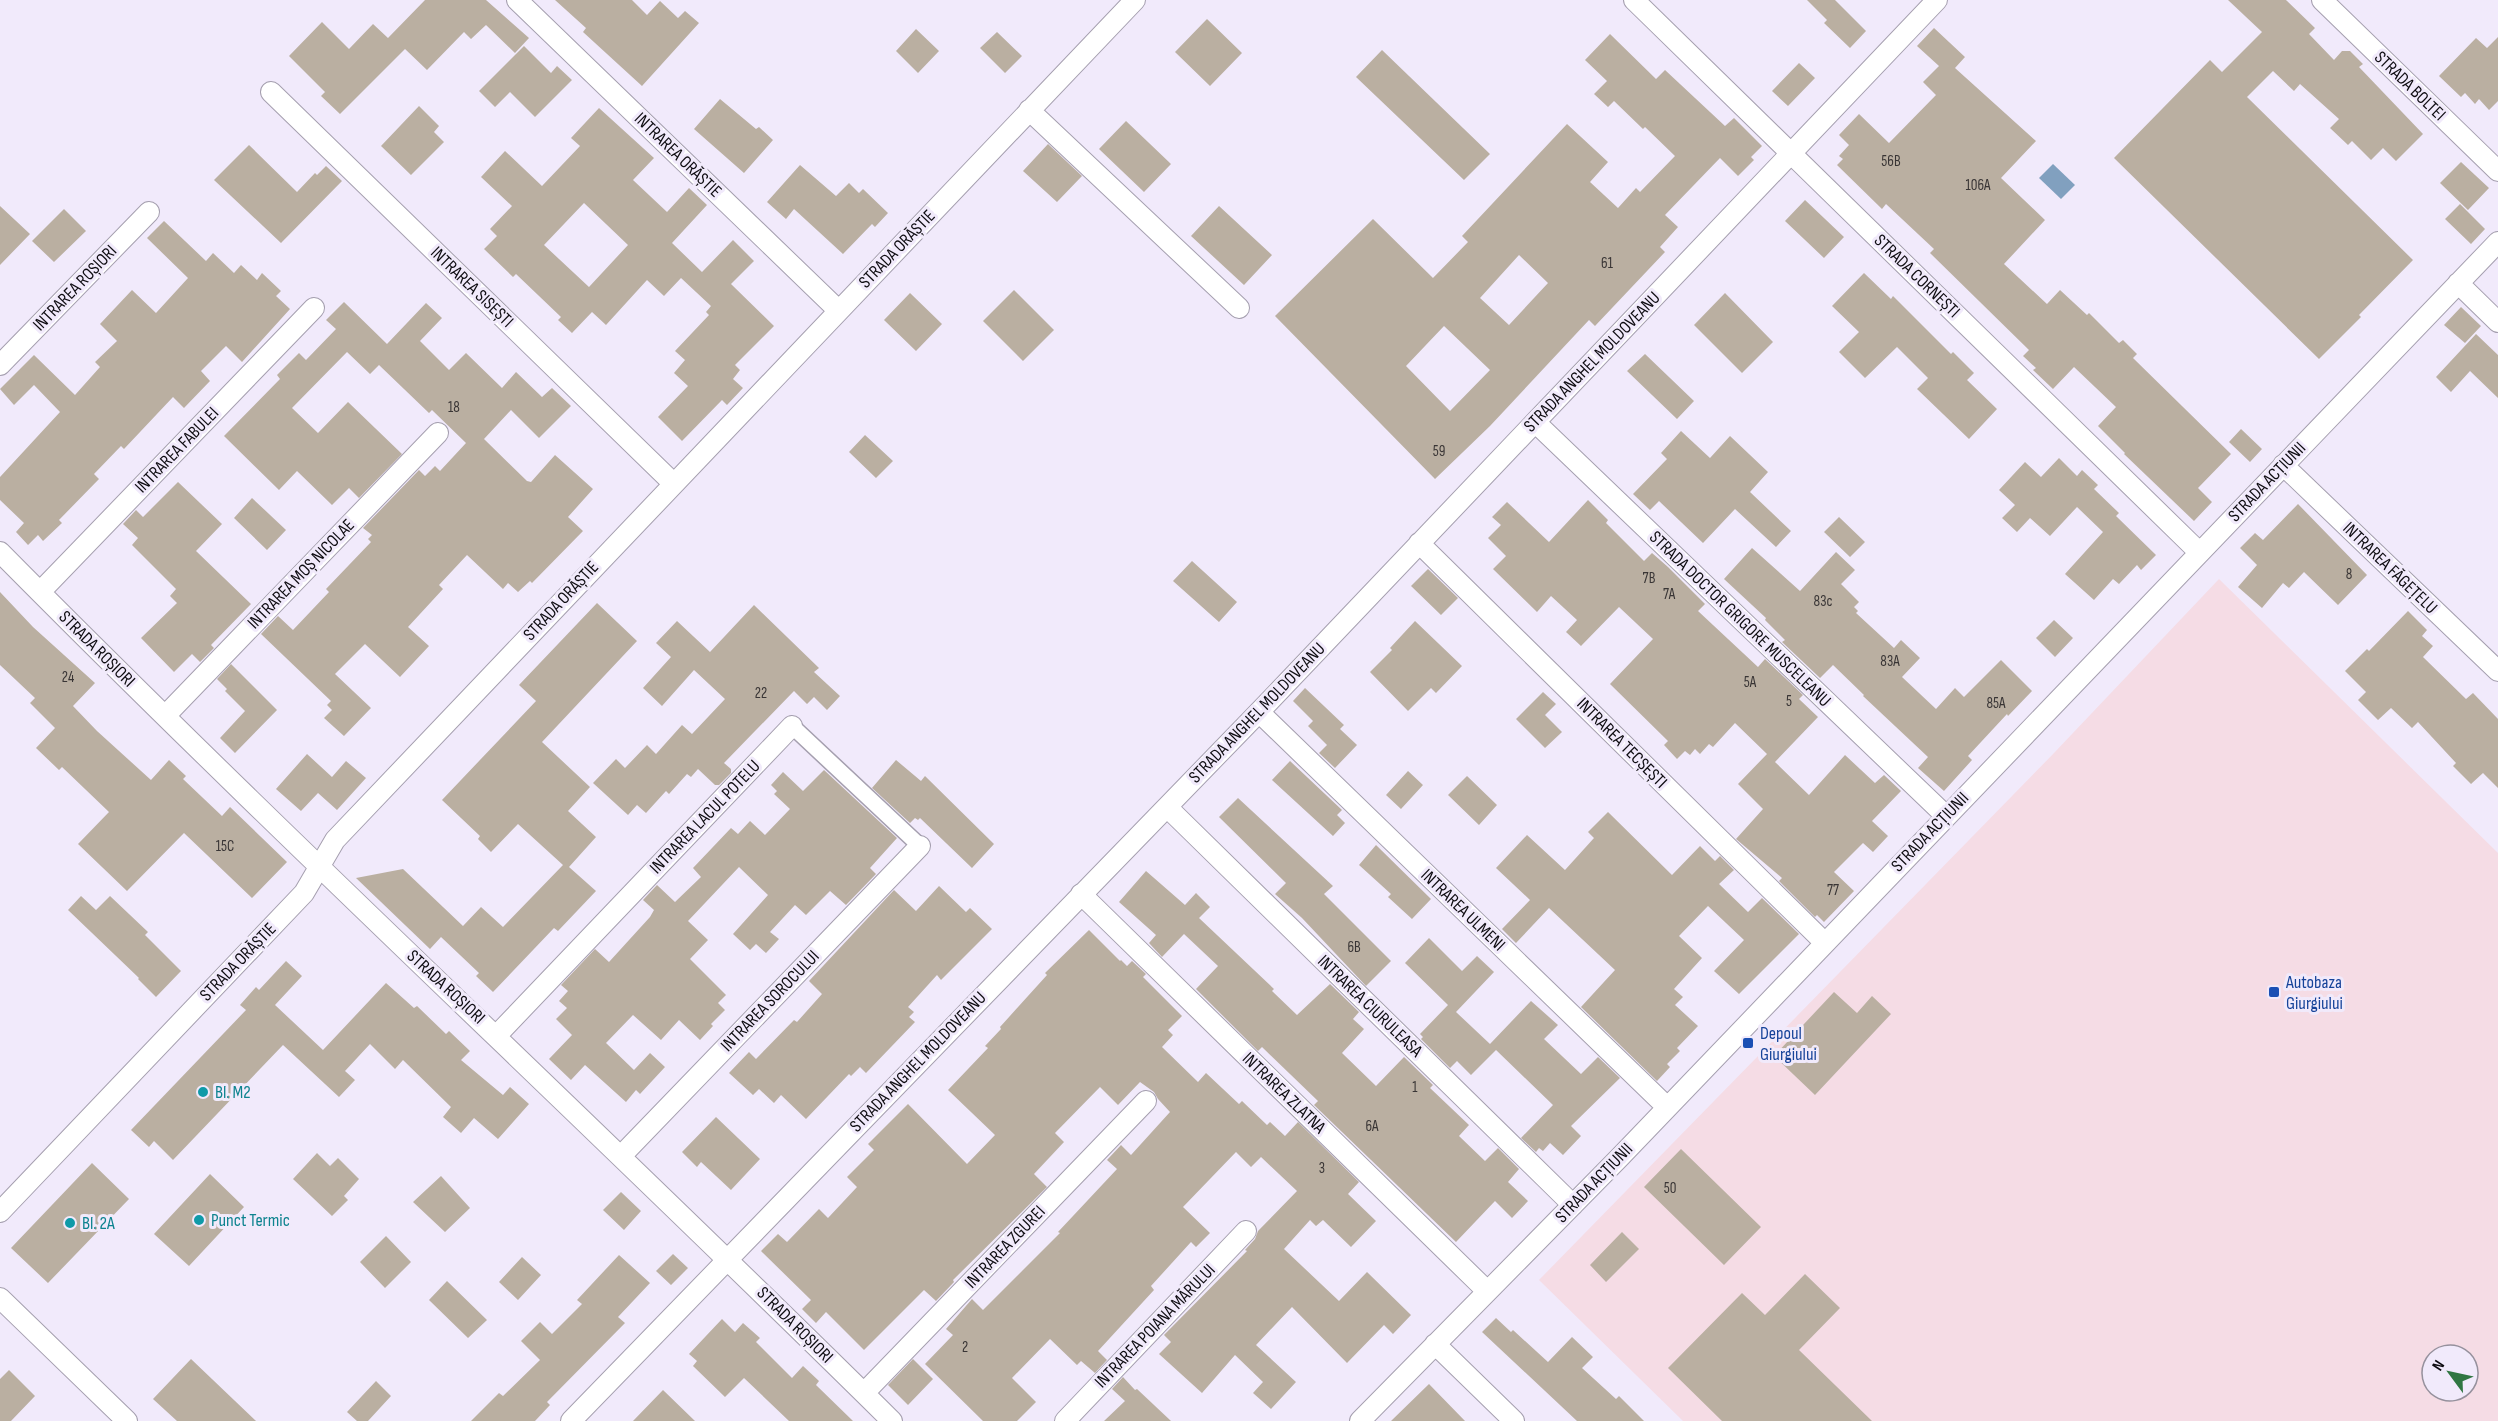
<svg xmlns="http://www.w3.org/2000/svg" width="2498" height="1421" font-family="'Sofia Sans Condensed',sans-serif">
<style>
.industrial{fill:#f5dce5;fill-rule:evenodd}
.water{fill:#81a0bf}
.building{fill:#baafa1;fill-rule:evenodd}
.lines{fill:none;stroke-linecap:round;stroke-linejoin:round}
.pedestrian-casing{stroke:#a59faf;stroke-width:18}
.minor-casing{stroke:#a59faf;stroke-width:22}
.pedestrian{stroke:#fff;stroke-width:15}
.minor{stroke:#fff;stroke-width:20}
.transit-dot{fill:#1a4fb4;stroke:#f1eafb;stroke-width:2}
.culture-dot{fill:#0f9aa8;stroke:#f1eafb;stroke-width:2}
.labels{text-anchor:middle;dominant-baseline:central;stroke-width:6;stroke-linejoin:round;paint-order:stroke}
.number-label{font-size:15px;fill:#393535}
.street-label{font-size:18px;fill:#0e0c11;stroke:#f1eafb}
.transit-label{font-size:18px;fill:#164399;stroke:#f1eafb;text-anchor:start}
.culture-label{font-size:18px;fill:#0d838f;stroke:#f1eafb;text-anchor:start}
</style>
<rect width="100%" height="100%" fill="#f1eafb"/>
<path class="industrial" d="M2219 579 2498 853V1421H1683L1539 1280 2054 753ZM2432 1355H2468V1391H2432Z"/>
<path class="water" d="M2053 164 2075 185 2061 199 2039 178Z"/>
<path class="building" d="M425 0H486L529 38 515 53 486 25 471 39 464 32 427 70 405 49 340 114 321 96 325 92 289 56 322 22 349 49 373 24 388 38Z
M555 0H632L647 15 660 1 678 18 685 11 699 23 642 86 583 32 586 28Z
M1807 0H1835L1866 31 1850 48 1824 23 1827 20Z
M2228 0H2286L2315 28 2309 34 2334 60 2342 51H2350L2363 64 2359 67 2423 134 2396 161 2383 148 2371 160 2352 141 2348 145 2330 128 2339 119 2300 84 2294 91 2273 71 2247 97 2413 260 2359 315 2361 317 2319 359 2114 158 2210 60 2222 72 2262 32Z
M1207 19 1242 53 1210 86 1175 52Z
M1934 28 1965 57 1955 68 2036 141 2001 178 2045 220 2004 264 2047 304 2060 290 2087 315 2089 313 2119 343 2123 340 2137 354 2133 358 2231 454 2198 488 2212 502 2194 521 2124 454 2125 453 2098 426 2116 407 2074 367 2053 389 2033 370 2036 368 2023 356 2029 350 1930 253 1934 249 1886 204 1882 209 1837 165 1843 159 1839 156 1849 145 1839 135 1859 114 1889 143 1936 95 1923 82 1939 66 1917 46Z
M916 29 939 51 918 73 896 51Z
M997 32 1022 56 1005 73 980 48Z
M1610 34 1656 79 1665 70 1725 126 1734 118 1762 146 1751 157 1754 160 1738 176 1720 158 1665 215 1678 227 1660 247 1665 252 1595 326 1589 320 1490 426 1435 479 1275 316 1373 219 1433 278 1468 242 1462 236 1567 124 1608 162 1590 182 1618 208 1636 188 1640 192 1675 156 1645 127 1643 129 1614 101 1608 107 1594 94 1607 81 1585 60ZM1519 255 1548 283 1509 325 1480 298ZM1444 326 1490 370 1450 411 1406 366Z
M2498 37V101L2489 110 2479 99 2475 104 2465 93 2461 97 2439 76 2476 38 2487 48Z
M524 46 551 73 557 66 572 80 535 117 510 92 495 107 479 91Z
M1382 50 1490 154 1464 180 1356 77Z
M1799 63 1815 78 1788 106 1772 91Z
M720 99 756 129 759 127 773 140 744 173 694 129Z
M419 106 439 126 434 132 444 142 411 175 381 146Z
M599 108 654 158 633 180 667 212 689 188 707 205 672 243 702 272 733 240 754 261 731 284 774 326 735 365 740 370 733 379 743 388 727 405 722 400 682 441 658 417 688 386 674 373 685 360 675 351 709 315 706 312 711 306 681 278 664 296 647 280 606 325 592 312 572 333 558 320 561 317 516 274 513 277 484 249 497 236 490 229 512 206 481 177 505 151 542 186 580 146 571 138ZM584 203 628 245 589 287 544 245Z
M1126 121 1171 164 1144 192 1099 149Z
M1048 144 1082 176 1057 202 1023 171Z
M249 145 297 192 315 173 317 175 326 166 342 181 281 243 214 180Z
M2461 162 2489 188 2468 210 2440 183Z
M800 165 836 196 849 183 859 193 863 189 888 213 875 227 872 224 843 254 794 209 786 219 767 202Z
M1805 200 1844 237 1824 258 1785 221Z
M2460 204 2485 229 2471 244 2445 219Z
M0 206 30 234 0 265Z
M1219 206 1272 255 1244 285 1191 236Z
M64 209 86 231 54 262 32 241Z
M164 221 206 261 213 253 234 273 241 265 257 280 262 273 281 291 276 296 290 309 242 362 226 346 201 371 210 381 184 408 173 397 124 449 121 446 94 474 99 479 59 520 62 523 43 541 38 535 28 545 16 532 24 523 0 500V477L60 412 34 385 14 405 0 389 34 355 75 395 100 367 95 362 117 341 100 324 132 290 156 313 188 278 147 238Z
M1864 273 1891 299 1893 296 1951 354 1953 352 1974 373 1967 380 1997 409 1969 439 1917 389 1928 378 1897 347 1865 378 1839 352 1859 332 1832 306Z
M1014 290 1054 330 1023 361 983 321Z
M910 293 942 324 916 351 884 320Z
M1725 293 1773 342 1742 373 1694 325Z
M344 302 387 344 426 303 442 318 420 341 449 370 466 353 502 388 516 372 542 397 552 388 571 406 539 438 511 410 484 439 527 481 531 482 555 455 593 489 568 517 583 531 532 583 530 581 518 592 508 583 503 589 467 555 439 585 443 589 408 627 429 646 400 677 365 644 335 674 371 708 344 736 324 718 332 710 327 705 331 701 261 634 278 616 293 630 329 592 326 589 371 542 368 539 372 535 363 528 419 470 425 476 435 466 440 471 466 443 432 410 429 413 379 365 370 374 347 352 292 408 318 433 348 402 402 454 359 498 349 488 332 505 297 471 279 490 224 436 280 379 277 375 299 353 306 360 336 329 326 320Z
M2461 307 2481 326 2465 343 2444 325Z
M2476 334 2498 355V398L2470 371 2451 392 2436 377Z
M1645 354 1694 401 1677 419 1627 371Z
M2241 429 2262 449 2250 462 2229 442Z
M1681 431 1710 458 1730 436 1768 472 1750 492 1791 531 1776 547 1735 509 1703 543 1659 501 1650 510 1633 494 1667 459 1661 453Z
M865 435 893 461 876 478 849 452Z
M2059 458 2077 476 2082 470 2098 485 2094 489 2119 513 2116 516 2156 555 2141 570 2137 565 2119 584 2113 579 2094 600 2065 574 2103 532 2077 507 2050 536 2030 518 2017 532 2002 518 2015 505 1999 490 2025 462 2041 477Z
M178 482 222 524 196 551 251 604 211 645 214 648 200 662 192 654 174 672 141 638 177 603 170 596 176 589 132 545 138 538 123 524 136 510 143 517Z
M252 498 286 530 267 550 234 518Z
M1588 500 1608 520 1606 523 1644 561 1652 553 1668 567 1705 604 1698 611 1758 667 1765 659 1803 695 1799 699 1818 717 1775 762 1809 795 1845 755 1875 783 1884 775 1901 791 1872 821 1888 836 1873 852 1863 843 1834 872 1854 891 1824 922 1817 915 1815 917 1779 881 1782 878 1736 839 1763 809 1738 784 1767 754 1735 723 1713 747 1709 744 1700 754 1695 749 1690 755 1685 751 1677 759 1664 745 1668 741 1610 684 1653 639 1619 607 1581 646 1566 632 1577 620 1551 596 1537 612 1493 569 1506 556 1488 538 1501 525 1492 517 1507 502 1549 542Z
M2298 504 2367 575 2338 605 2304 572 2289 588 2283 583 2262 608 2238 587 2257 565 2240 548 2255 533 2263 540Z
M1839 517 1865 542 1850 557 1824 532Z
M1752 548 1800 591 1836 552 1855 570 1841 584 1859 602 1854 607 1858 611 1856 613 1894 648 1901 640 1920 658 1902 677 1936 709 1955 688 1964 697 2001 660 2032 691 2008 716 2007 714 1968 756 1972 760 1944 791 1918 768 1928 757 1863 696 1864 695 1833 665 1820 678 1782 642 1785 640 1765 620 1766 618 1724 579Z
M1192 561 1237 602 1219 622 1173 581Z
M1428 569 1458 598 1441 615 1411 586Z
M0 592 33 627 95 683 73 706 97 731 151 780 169 760 186 776 183 779 222 816 230 807 287 862 252 898 184 833 127 891 78 844 109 812 62 767 59 770 36 748 55 728 30 703 35 698 0 665Z
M597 603 637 641 542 742 590 787 568 811 596 837 569 867 596 891 558 931 554 928 493 992 476 976 479 973 441 937 430 949 356 878 403 869 463 926 481 907 503 927 563 865 518 824 491 852 478 839 480 836 442 800 536 701 519 685Z
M754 605 819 668 814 672 840 696 827 710 814 697 807 704 794 691 724 763 731 769V773L719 785H715L698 769 691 777 687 774 669 794 666 791 646 813 637 805 628 815 593 783 616 759 625 768 647 745 656 754 682 725 692 734 725 699 694 670 662 706 643 688 671 657 656 643 677 621 710 652Z
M2408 611 2427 630 2422 636 2433 646 2423 657 2466 699 2473 693 2498 719V788L2483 773 2471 784 2453 766 2456 763 2418 722 2412 728 2391 708 2378 720 2358 700 2366 692 2345 671 2367 649 2369 651Z
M2054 620 2073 638 2055 657 2036 638Z
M1415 621 1462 666 1436 693 1431 688 1408 711 1370 672 1392 650 1390 648Z
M231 664 277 710 235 753 220 738 245 711 225 691 227 689 217 679Z
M1305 688 1344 725 1340 729 1357 745 1335 768 1319 753 1327 745 1308 726 1313 721 1293 701Z
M1543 692 1556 704 1545 715 1562 732 1545 748 1516 719Z
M307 754 332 777 346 761 366 778 337 810 318 793 301 811 276 789Z
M896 760 921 781 925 776 994 844 972 868 920 818 918 820 915 818 910 823 872 788Z
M1290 761 1342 810 1337 815 1345 823 1333 836 1272 780Z
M824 770 897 838 870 868 876 874 846 905 830 891 806 915 795 905 770 932 779 939 766 953 756 944 750 950 733 934 768 895 739 867 688 921 708 940 690 959 726 995 718 1003 725 1010 711 1024 713 1026 700 1040 679 1020 661 1040 633 1015 606 1043 634 1070 650 1053 665 1067 640 1094 636 1090 626 1102 585 1065 571 1080 549 1059 572 1035 556 1019 567 1008 559 1001 568 991 561 985 595 949 609 962 650 917 654 910 643 900 657 885 675 902 701 877 693 868 731 828 738 834 750 821 765 835 790 809 774 794 777 791 771 785 783 772 803 791Z
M1408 771 1423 785 1401 809 1386 795Z
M1467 776 1497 805 1479 825 1448 795Z
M1238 798 1333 886 1324 894 1391 961 1366 986 1302 918 1275 894 1286 883 1219 817Z
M1608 812 1672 875 1700 846 1715 861 1720 856 1734 870 1719 884 1748 912 1762 898 1799 934 1739 994 1714 971 1744 940 1708 906 1679 936 1702 958 1674 989 1683 997 1675 1005 1698 1026 1677 1048 1680 1051 1667 1064 1670 1067 1657 1081 1581 1007 1615 970 1549 908 1516 943 1502 929 1530 900 1496 868 1527 835 1565 870 1594 838 1588 832Z
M1376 845 1431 899 1412 919 1388 897 1391 894 1359 865Z
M1146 871 1185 905 1196 893 1210 907 1199 918 1274 989 1272 991 1297 1015 1330 984 1359 1012 1353 1019 1364 1029 1342 1053 1376 1086 1404 1057 1433 1085 1430 1088 1469 1125 1459 1136 1485 1161 1498 1148 1519 1169 1508 1182 1528 1201 1512 1218 1495 1201 1456 1242 1314 1105 1318 1101 1262 1047 1258 1051 1196 989 1218 966 1184 934 1162 957 1149 943 1156 935 1119 902Z
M939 886 966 912 970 908 992 929 941 980 937 975 908 1007 914 1012 909 1017 915 1022 866 1073 860 1067 851 1076 849 1074 806 1119 781 1095 774 1103 759 1089 753 1095 729 1073 749 1052 756 1059 794 1020 797 1022 822 994 809 981 894 890 916 911Z
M81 896 96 910 110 896 148 932 145 935 181 971 156 997 138 979 139 978 68 910Z
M1089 930 1120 961 1121 960 1127 966 1132 961 1146 974 1143 977 1182 1016 1168 1030 1173 1035 1162 1047 1198 1082 1206 1073 1239 1104 1242 1101 1267 1125 1270 1122 1285 1136 1298 1122 1359 1182 1348 1194 1376 1221 1351 1247 1323 1220 1316 1226 1310 1220 1284 1249 1339 1301 1367 1272 1411 1315 1393 1334 1384 1325 1347 1363 1292 1307 1256 1345 1296 1382 1271 1409 1253 1393 1263 1382 1235 1355 1202 1393 1159 1354 1171 1342 1164 1335 1247 1251 1245 1250 1255 1239 1258 1231 1297 1191 1261 1157 1251 1167 1236 1152 1183 1207 1210 1233 1196 1247 1191 1242 1151 1286 1154 1290 1098 1351 1107 1360 1095 1373 1081 1361 1077 1365 1050 1339 1012 1378 1036 1402 1017 1421H983L925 1364 953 1335 946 1329 972 1299 983 1310 1060 1233 1058 1232 1117 1169 1107 1160 1121 1145 1131 1155 1170 1112 1158 1099 1154 1092 1140 1082 1118 1105 1100 1087 1055 1133 1064 1142 1034 1174 1047 1187 953 1280 954 1282 936 1301 924 1290 864 1350 826 1312 816 1323 802 1309 811 1300 761 1251 778 1234 787 1242 819 1209 828 1218 857 1187 847 1177 874 1150 868 1144 908 1104 967 1164 995 1135 948 1090 988 1048 985 1046 1001 1029 1000 1027 1047 975 1045 973Z
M1429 938 1462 971 1477 956 1494 972 1456 1012 1490 1044 1531 1001 1558 1025 1544 1039 1581 1074 1598 1057 1620 1078 1571 1126 1581 1136 1563 1155 1550 1143 1543 1151 1539 1148 1536 1152 1521 1138 1553 1105 1496 1050 1471 1075 1457 1061 1450 1068 1421 1039 1423 1037 1420 1034 1448 1005 1405 963Z
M286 961 302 976 275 1005 323 1050 386 983 414 1008 417 1006 446 1034 449 1031 470 1051 461 1060 503 1095 510 1087 529 1104 498 1139 474 1118 461 1133 443 1117 451 1107 403 1060 395 1069 370 1044 345 1071 355 1080 339 1097 283 1045 173 1160 154 1141 149 1147 131 1130 246 1010 240 1005 256 987 259 990Z
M1834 992 1857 1013 1872 996 1891 1014 1815 1095 1774 1056Z
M716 1117 760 1159 731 1190 701 1162 697 1167 682 1152Z
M1681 1149 1761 1227 1724 1265 1644 1187Z
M317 1153 330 1166 338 1158 359 1179 344 1196 348 1200 332 1216 293 1179Z
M92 1163 129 1199 48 1283 11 1248Z
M210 1174 244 1207 189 1266 154 1234Z
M441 1176 470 1208 445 1232 413 1202Z
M621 1192 641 1211 624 1230 603 1210Z
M1622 1232 1639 1249 1606 1282 1590 1265Z
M386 1236 411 1262 385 1288 360 1262Z
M673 1254 688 1268 671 1285 656 1271Z
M619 1255 650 1283 618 1317 625 1323 547 1402 550 1405 535 1421H471L499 1393 503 1396 540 1360 521 1341 540 1322 552 1334 582 1304 577 1300Z
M522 1257 541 1275 518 1300 499 1282Z
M1805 1274 1840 1308 1799 1350 1872 1421H1722L1668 1368 1742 1293 1765 1315Z
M447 1281 487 1320 468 1338 429 1300Z
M1496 1318 1511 1332 1513 1330 1548 1362 1572 1337 1593 1357 1582 1368 1616 1399 1619 1396 1644 1421H1577L1482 1332Z
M722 1319 735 1332 743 1323 760 1338 756 1342 792 1378 803 1366 819 1381 816 1385 853 1421H789L744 1378 725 1397 693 1366 697 1361 689 1354Z
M191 1359 256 1421H177L153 1399Z
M913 1359 933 1379 908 1405 888 1385Z
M9 1370 35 1396 11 1421H0V1379Z
M1123 1377 1135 1390 1137 1389 1171 1421H1104L1125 1401 1112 1389Z
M376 1381 391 1396 368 1421H357L347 1412Z
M1429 1384 1465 1421H1391Z
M663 1390 695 1421H633Z"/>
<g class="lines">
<g class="pedestrian-casing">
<path id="pedestrian" d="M792 726 920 846"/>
</g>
<g class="minor-casing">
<path id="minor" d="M517 0 838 310
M1634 0 2199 552
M2322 0 2498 171
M271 92 673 483
M1029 110 1239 308
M2458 283 2498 322
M0 365 149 212
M1535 422 1946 816
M2283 465 2498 671
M1419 543 1824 942
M0 552C292 847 597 1129 892 1421
M40 592 314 308
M1259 712 1667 1107
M165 716 438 433
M1167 807 1573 1205
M1081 894 1487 1291
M497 1035 792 726
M621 1156 920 846
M0 1212 304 893 335 840 1135 0
M0 1298 127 1421
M1435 1344 1514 1421
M864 1393 1146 1101
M571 1421 1259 712 1937 0
M1065 1421 1246 1231
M1360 1421 1620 1157 2498 242"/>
</g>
<use href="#pedestrian" class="pedestrian"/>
<use href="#minor" class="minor"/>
</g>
<g class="transit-dot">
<rect x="2268" y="986" width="12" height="12" rx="3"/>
<rect x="1742" y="1037" width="12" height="12" rx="3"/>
</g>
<g class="culture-dot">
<circle cx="203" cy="1092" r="6"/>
<circle cx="199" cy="1220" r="6"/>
<circle cx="70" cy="1223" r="6"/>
</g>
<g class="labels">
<g class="number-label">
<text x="1891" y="161">56B</text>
<text x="1978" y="185">106A</text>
<text x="1607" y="263">61</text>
<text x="454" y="407">18</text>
<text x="1439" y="451">59</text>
<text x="2349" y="574">8</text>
<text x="1649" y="578">7B</text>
<text x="1669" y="594">7A</text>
<text x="1823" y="601">83c</text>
<text x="1890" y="661">83A</text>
<text x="68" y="677">24</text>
<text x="1750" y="682">5A</text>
<text x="761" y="693">22</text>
<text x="1789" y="701">5</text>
<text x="1996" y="703">85A</text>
<text x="225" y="846">15C</text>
<text x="1833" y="890">77</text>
<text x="1354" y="947">6B</text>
<text x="1415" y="1087">1</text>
<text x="1372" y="1126">6A</text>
<text x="1322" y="1168">3</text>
<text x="1670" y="1188">50</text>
<text x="965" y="1347">2</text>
</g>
<g class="street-label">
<text transform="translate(2410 86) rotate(44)">STRADA BOLTEI</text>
<text transform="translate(678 155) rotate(44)">INTRAREA ORĂȘTIE</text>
<text transform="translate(897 249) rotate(-46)">STRADA ORĂȘTIE</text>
<text transform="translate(1917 276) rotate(44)">STRADA CORNEȘTI</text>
<text transform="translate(472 287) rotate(44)">INTRAREA SISEȘTI</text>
<text transform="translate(75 288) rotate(-46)">INTRAREA ROȘIORI</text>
<text transform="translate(1592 362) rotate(-46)">STRADA ANGHEL MOLDOVEANU</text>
<text transform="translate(177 450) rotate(-46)">INTRAREA FABULEI</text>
<text transform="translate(2267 482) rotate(-46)">STRADA ACȚIUNII</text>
<text transform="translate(2390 568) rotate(44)">INTRAREA FĂGEȚELU</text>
<text transform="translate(301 574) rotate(-46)">INTRAREA MOȘ NICOLAE</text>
<text transform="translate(561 601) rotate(-47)">STRADA ORĂȘTIE</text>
<text transform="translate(1740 619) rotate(44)">STRADA DOCTOR GRIGORE MUSCELEANU</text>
<text transform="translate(97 649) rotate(45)">STRADA ROȘIORI</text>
<text transform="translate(1257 713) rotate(-46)">STRADA ANGHEL MOLDOVEANU</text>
<text transform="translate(1622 743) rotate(45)">INTRAREA TECȘEȘTI</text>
<text transform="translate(705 817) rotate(-46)">INTRAREA LACUL POTELU</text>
<text transform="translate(1930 832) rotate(-46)">STRADA ACȚIUNII</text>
<text transform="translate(1463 910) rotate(44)">INTRAREA ULMENI</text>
<text transform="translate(238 962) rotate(-46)">STRADA ORĂȘTIE</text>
<text transform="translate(446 987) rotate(43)">STRADA ROȘIORI</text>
<text transform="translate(770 1001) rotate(-46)">INTRAREA SOROCULUI</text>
<text transform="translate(1370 1006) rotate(44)">INTRAREA CIURULEASA</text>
<text transform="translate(918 1062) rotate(-46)">STRADA ANGHEL MOLDOVEANU</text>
<text transform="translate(1284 1093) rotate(44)">INTRAREA ZLATNA</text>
<text transform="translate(1594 1183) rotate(-46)">STRADA ACȚIUNII</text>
<text transform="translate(1005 1247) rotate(-46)">INTRAREA ZGUREI</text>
<text transform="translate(795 1325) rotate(45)">STRADA ROȘIORI</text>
<text transform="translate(1155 1326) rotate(-46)">INTRAREA POIANA MĂRULUI</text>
</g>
<g class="transit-label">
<text x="2286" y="982">Autobaza<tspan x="2286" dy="21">Giurgiului</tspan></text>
<text x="1760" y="1033">Depoul<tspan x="1760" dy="21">Giurgiului</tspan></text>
</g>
<g class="culture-label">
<text x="215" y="1092">Bl. M2</text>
<text x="211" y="1220">Punct Termic</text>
<text x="82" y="1223">Bl. 2A</text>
</g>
</g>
<g transform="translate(2450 1373) rotate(303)"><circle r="28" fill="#f1eafb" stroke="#96919d" stroke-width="1.5"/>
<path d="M0-4.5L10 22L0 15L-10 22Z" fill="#307642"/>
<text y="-9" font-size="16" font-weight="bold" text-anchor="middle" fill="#0e0c11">N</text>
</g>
</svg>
